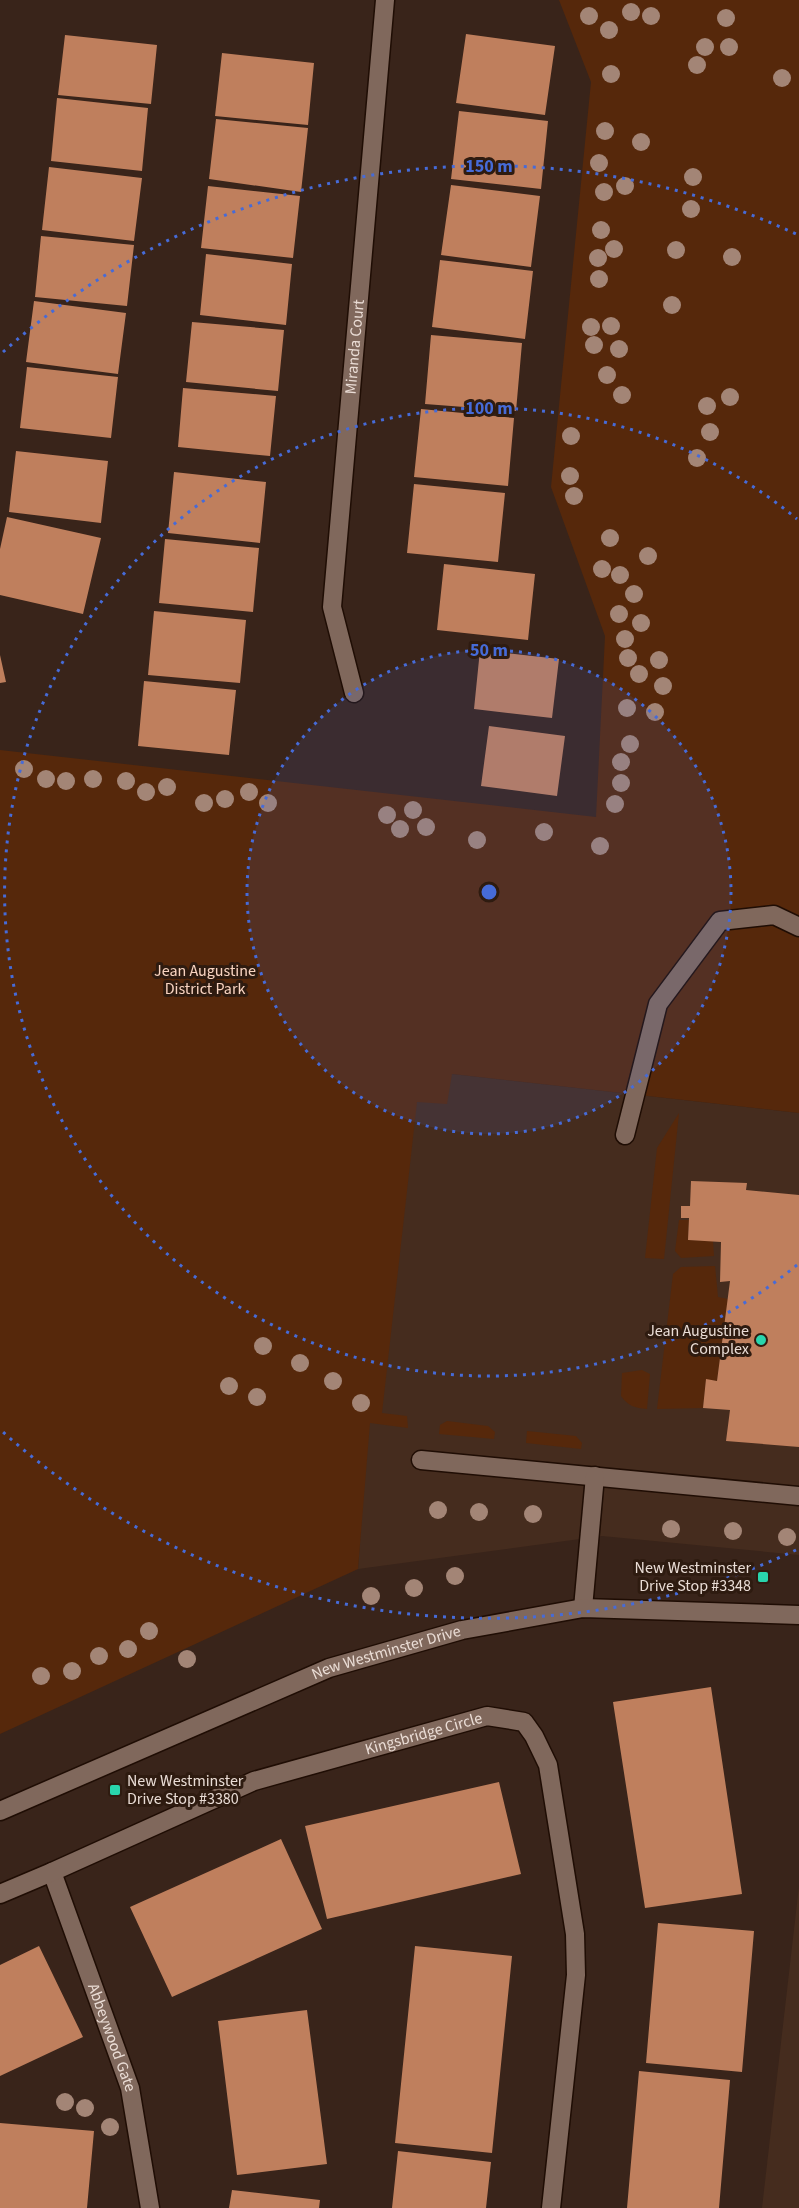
<svg xmlns="http://www.w3.org/2000/svg" width="799" height="2208" font-family="'Source Sans 3',sans-serif">
<style>
.built{fill:#452c1e}
.green{fill:#56280b}
.building{fill:#bf7f5d}
.lines{fill:none;stroke-linecap:round;stroke-linejoin:round}
.minor-casing{stroke:#1f0d04;stroke-width:21}
.minor{stroke:#80685c;stroke-width:18}
.tree{fill:#a38576}
.ring{fill:none;stroke:#466bd8;stroke-width:3;stroke-dasharray:3 6}
.poi-dot{fill:#29d5ad;stroke:#2e1b10;stroke-width:2}
.labels{text-anchor:middle;dominant-baseline:central;stroke-width:6;stroke-linejoin:round;paint-order:stroke}
.street-label{font-size:16px;fill:#eaddd6;stroke:#2e1b10}
.park-label{font-size:16px;fill:#f9d4c1;stroke:#2e1b10}
.poi-label{font-size:16px;fill:#eaddd6;stroke:#2e1b10;text-anchor:end}
.centre{fill:#466bd8;stroke:#2e1b10;stroke-width:3}
.ring-label{font-size:18px;text-anchor:middle;font-weight:bold;fill:#466bd8;stroke:#2e1b10;stroke-width:6;stroke-linejoin:round;paint-order:stroke}
</style>
<rect width="100%" height="100%" fill="#39241a"/>
<path class="built" d="M394 1058 452 1074 799 1113V1555L602 1536 358 1569Z
M799 1886V2208H762Z"/>
<path class="green" d="M559 0H799V1113L452 1074 447 1104 417 1102 382 1413 407 1416 408 1428 370 1423 358 1569 0 1734V750L596 817 605 636 551 487 591 82Z
M679 1113 664 1259 645 1258 657 1148Z
M679 1220H689L688 1240 713 1241 714 1256 681 1258 675 1251Z
M715 1266 718 1297 728 1299 717 1381 706 1380 703 1408 657 1409 673 1274 681 1267Z
M642 1370 650 1374 647 1409C635 1408 628 1406 621 1396L622 1373Z
M447 1421 488 1426 495 1432 494 1439 439 1434 440 1425Z
M527 1431 576 1436 582 1443 581 1449 526 1443Z"/>
<path class="building" d="M466 34 555 46 545 115 456 103Z
M65 35 157 45 151 104 58 95Z
M222 53 314 63 308 125 215 116Z
M57 98 148 108 142 171 51 161Z
M459 111 548 121 541 189 451 179Z
M216 119 308 128 301 192 209 179Z
M49 167 142 178 134 241 42 230Z
M451 185 540 196 531 267 441 255Z
M208 186 300 196 293 258 201 248Z
M41 236 134 245 127 306 35 297Z
M206 254 292 264 286 325 200 315Z
M440 260 533 271 525 339 432 327Z
M34 301 126 313 118 374 26 362Z
M192 322 284 330 278 391 186 382Z
M431 335 522 343 516 411 425 404Z
M27 367 118 377 111 438 20 428Z
M183 388 276 396 270 456 178 447Z
M421 409 514 418 508 486 414 477Z
M16 451 108 461 101 523 9 512Z
M174 472 266 482 260 543 168 533Z
M414 484 505 493 498 562 407 553Z
M7 517 101 538 83 614 0 595V549Z
M165 539 259 548 253 612 159 603Z
M444 564 535 574 528 640 437 630Z
M154 611 246 620 240 683 148 675Z
M480 650 559 659 552 718 474 709Z
M0 655 6 682 0 683Z
M144 681 236 690 229 755 138 746Z
M489 726 565 736 557 796 481 786Z
M691 1181 747 1183 746 1190 799 1195V1447L726 1441 730 1410 703 1408 706 1379 717 1381 730 1281 720 1282 721 1242 688 1240 689 1218H681V1206H690Z
M711 1687 742 1894 645 1908 613 1702Z
M499 1782 521 1874 327 1919 305 1826Z
M281 1839 322 1929 172 1997 130 1907Z
M658 1923 754 1931 742 2072 646 2063Z
M39 1946 83 2037 0 2076V1965Z
M415 1946 512 1956 492 2153 395 2143Z
M307 2010 327 2164 237 2175 218 2021Z
M639 2071 730 2080 719 2208H627Z
M0 2123 94 2131 87 2208H0Z
M398 2151 491 2162 486 2208H392Z
M232 2190 320 2200 319 2208H229Z"/>
<g class="lines">
<g class="minor-casing">
<g id="minor">
<path id="s1" d="M354 693 332 607 385 0"/>
<path d="M625 1135 658 1004 720 921 774 915 799 927"/>
<path d="M421 1460 799 1496"/>
<path d="M583 1608 595 1476"/>
<path id="s2" d="M0 1811 329 1668 462 1630 583 1608 799 1615"/>
<path id="s3" d="M52 1872 130 2088 150 2208"/>
<path id="s4" d="M0 1894 52 1872 254 1781 487 1716 524 1722 534 1736 548 1765 575 1934 576 1975 551 2208"/>
</g>
</g>
<use href="#minor" class="minor"/>
</g>
<g class="tree">
<circle cx="631" cy="12" r="9"/>
<circle cx="589" cy="16" r="9"/>
<circle cx="651" cy="16" r="9"/>
<circle cx="726" cy="18" r="9"/>
<circle cx="609" cy="30" r="9"/>
<circle cx="705" cy="47" r="9"/>
<circle cx="729" cy="47" r="9"/>
<circle cx="697" cy="65" r="9"/>
<circle cx="611" cy="74" r="9"/>
<circle cx="782" cy="78" r="9"/>
<circle cx="605" cy="131" r="9"/>
<circle cx="641" cy="142" r="9"/>
<circle cx="599" cy="163" r="9"/>
<circle cx="693" cy="177" r="9"/>
<circle cx="625" cy="186" r="9"/>
<circle cx="604" cy="192" r="9"/>
<circle cx="691" cy="209" r="9"/>
<circle cx="601" cy="230" r="9"/>
<circle cx="614" cy="249" r="9"/>
<circle cx="676" cy="250" r="9"/>
<circle cx="732" cy="257" r="9"/>
<circle cx="598" cy="258" r="9"/>
<circle cx="599" cy="279" r="9"/>
<circle cx="672" cy="305" r="9"/>
<circle cx="611" cy="326" r="9"/>
<circle cx="591" cy="327" r="9"/>
<circle cx="594" cy="345" r="9"/>
<circle cx="619" cy="349" r="9"/>
<circle cx="607" cy="375" r="9"/>
<circle cx="622" cy="395" r="9"/>
<circle cx="730" cy="397" r="9"/>
<circle cx="707" cy="406" r="9"/>
<circle cx="710" cy="432" r="9"/>
<circle cx="571" cy="436" r="9"/>
<circle cx="697" cy="458" r="9"/>
<circle cx="570" cy="476" r="9"/>
<circle cx="574" cy="496" r="9"/>
<circle cx="610" cy="538" r="9"/>
<circle cx="648" cy="556" r="9"/>
<circle cx="602" cy="569" r="9"/>
<circle cx="620" cy="575" r="9"/>
<circle cx="634" cy="594" r="9"/>
<circle cx="619" cy="614" r="9"/>
<circle cx="641" cy="623" r="9"/>
<circle cx="625" cy="639" r="9"/>
<circle cx="628" cy="658" r="9"/>
<circle cx="659" cy="660" r="9"/>
<circle cx="639" cy="674" r="9"/>
<circle cx="663" cy="686" r="9"/>
<circle cx="627" cy="708" r="9"/>
<circle cx="655" cy="712" r="9"/>
<circle cx="630" cy="744" r="9"/>
<circle cx="621" cy="762" r="9"/>
<circle cx="24" cy="769" r="9"/>
<circle cx="46" cy="779" r="9"/>
<circle cx="93" cy="779" r="9"/>
<circle cx="66" cy="781" r="9"/>
<circle cx="126" cy="781" r="9"/>
<circle cx="621" cy="783" r="9"/>
<circle cx="167" cy="787" r="9"/>
<circle cx="146" cy="792" r="9"/>
<circle cx="249" cy="792" r="9"/>
<circle cx="225" cy="799" r="9"/>
<circle cx="204" cy="803" r="9"/>
<circle cx="268" cy="803" r="9"/>
<circle cx="615" cy="804" r="9"/>
<circle cx="413" cy="810" r="9"/>
<circle cx="387" cy="815" r="9"/>
<circle cx="426" cy="827" r="9"/>
<circle cx="400" cy="829" r="9"/>
<circle cx="544" cy="832" r="9"/>
<circle cx="477" cy="840" r="9"/>
<circle cx="600" cy="846" r="9"/>
<circle cx="263" cy="1346" r="9"/>
<circle cx="300" cy="1363" r="9"/>
<circle cx="333" cy="1381" r="9"/>
<circle cx="229" cy="1386" r="9"/>
<circle cx="257" cy="1397" r="9"/>
<circle cx="361" cy="1403" r="9"/>
<circle cx="438" cy="1510" r="9"/>
<circle cx="479" cy="1512" r="9"/>
<circle cx="533" cy="1514" r="9"/>
<circle cx="671" cy="1529" r="9"/>
<circle cx="733" cy="1531" r="9"/>
<circle cx="787" cy="1537" r="9"/>
<circle cx="455" cy="1576" r="9"/>
<circle cx="414" cy="1588" r="9"/>
<circle cx="371" cy="1596" r="9"/>
<circle cx="149" cy="1631" r="9"/>
<circle cx="128" cy="1649" r="9"/>
<circle cx="99" cy="1656" r="9"/>
<circle cx="187" cy="1659" r="9"/>
<circle cx="72" cy="1671" r="9"/>
<circle cx="41" cy="1676" r="9"/>
<circle cx="65" cy="2102" r="9"/>
<circle cx="85" cy="2108" r="9"/>
<circle cx="110" cy="2127" r="9"/>
</g>
<circle cx="489" cy="892" r="242" fill="#466bd8" fill-opacity=".12"/>
<g class="ring">
<circle cx="489" cy="892" r="242"/>
<path d="M797 1265A484 484 0 1 1 797 519"/>
<path d="M796 1550A726 726 0 0 1 3 1432M3 352A726 726 0 0 1 796 234"/>
</g>
<g class="poi-dot">
<circle cx="761" cy="1340" r="6"/>
<rect x="757" y="1571" width="12" height="12" rx="3"/>
<rect x="109" y="1784" width="12" height="12" rx="3"/>
</g>
<g class="labels">
<g class="street-label">
<text stroke="none"><textPath href="#s1" startOffset="350">Miranda Court</textPath></text>
<text stroke="none"><textPath href="#s2" startOffset="418">New Westminster Drive</textPath></text>
<text stroke="none"><textPath href="#s4" startOffset="454">Kingsbridge Circle</textPath></text>
<text stroke="none"><textPath href="#s3" startOffset="176">Abbeywood Gate</textPath></text>
</g>
<g class="park-label">
<text x="205" y="971">Jean Augustine<tspan x="205" dy="18">District Park</tspan></text>
</g>
<g class="poi-label">
<text x="749" y="1331">Jean Augustine<tspan x="749" dy="18">Complex</tspan></text>
<text x="751" y="1568">New Westminster<tspan x="751" dy="18">Drive Stop #3348</tspan></text>
<text x="127" y="1781" text-anchor="start">New Westminster<tspan x="127" dy="18">Drive Stop #3380</tspan></text>
</g>
</g>
<circle cx="489" cy="892" r="9" class="centre"/>
<g class="ring-label">
<text x="489" y="172">150 m</text>
<text x="489" y="414">100 m</text>
<text x="489" y="656">50 m</text>
</g>
</svg>
